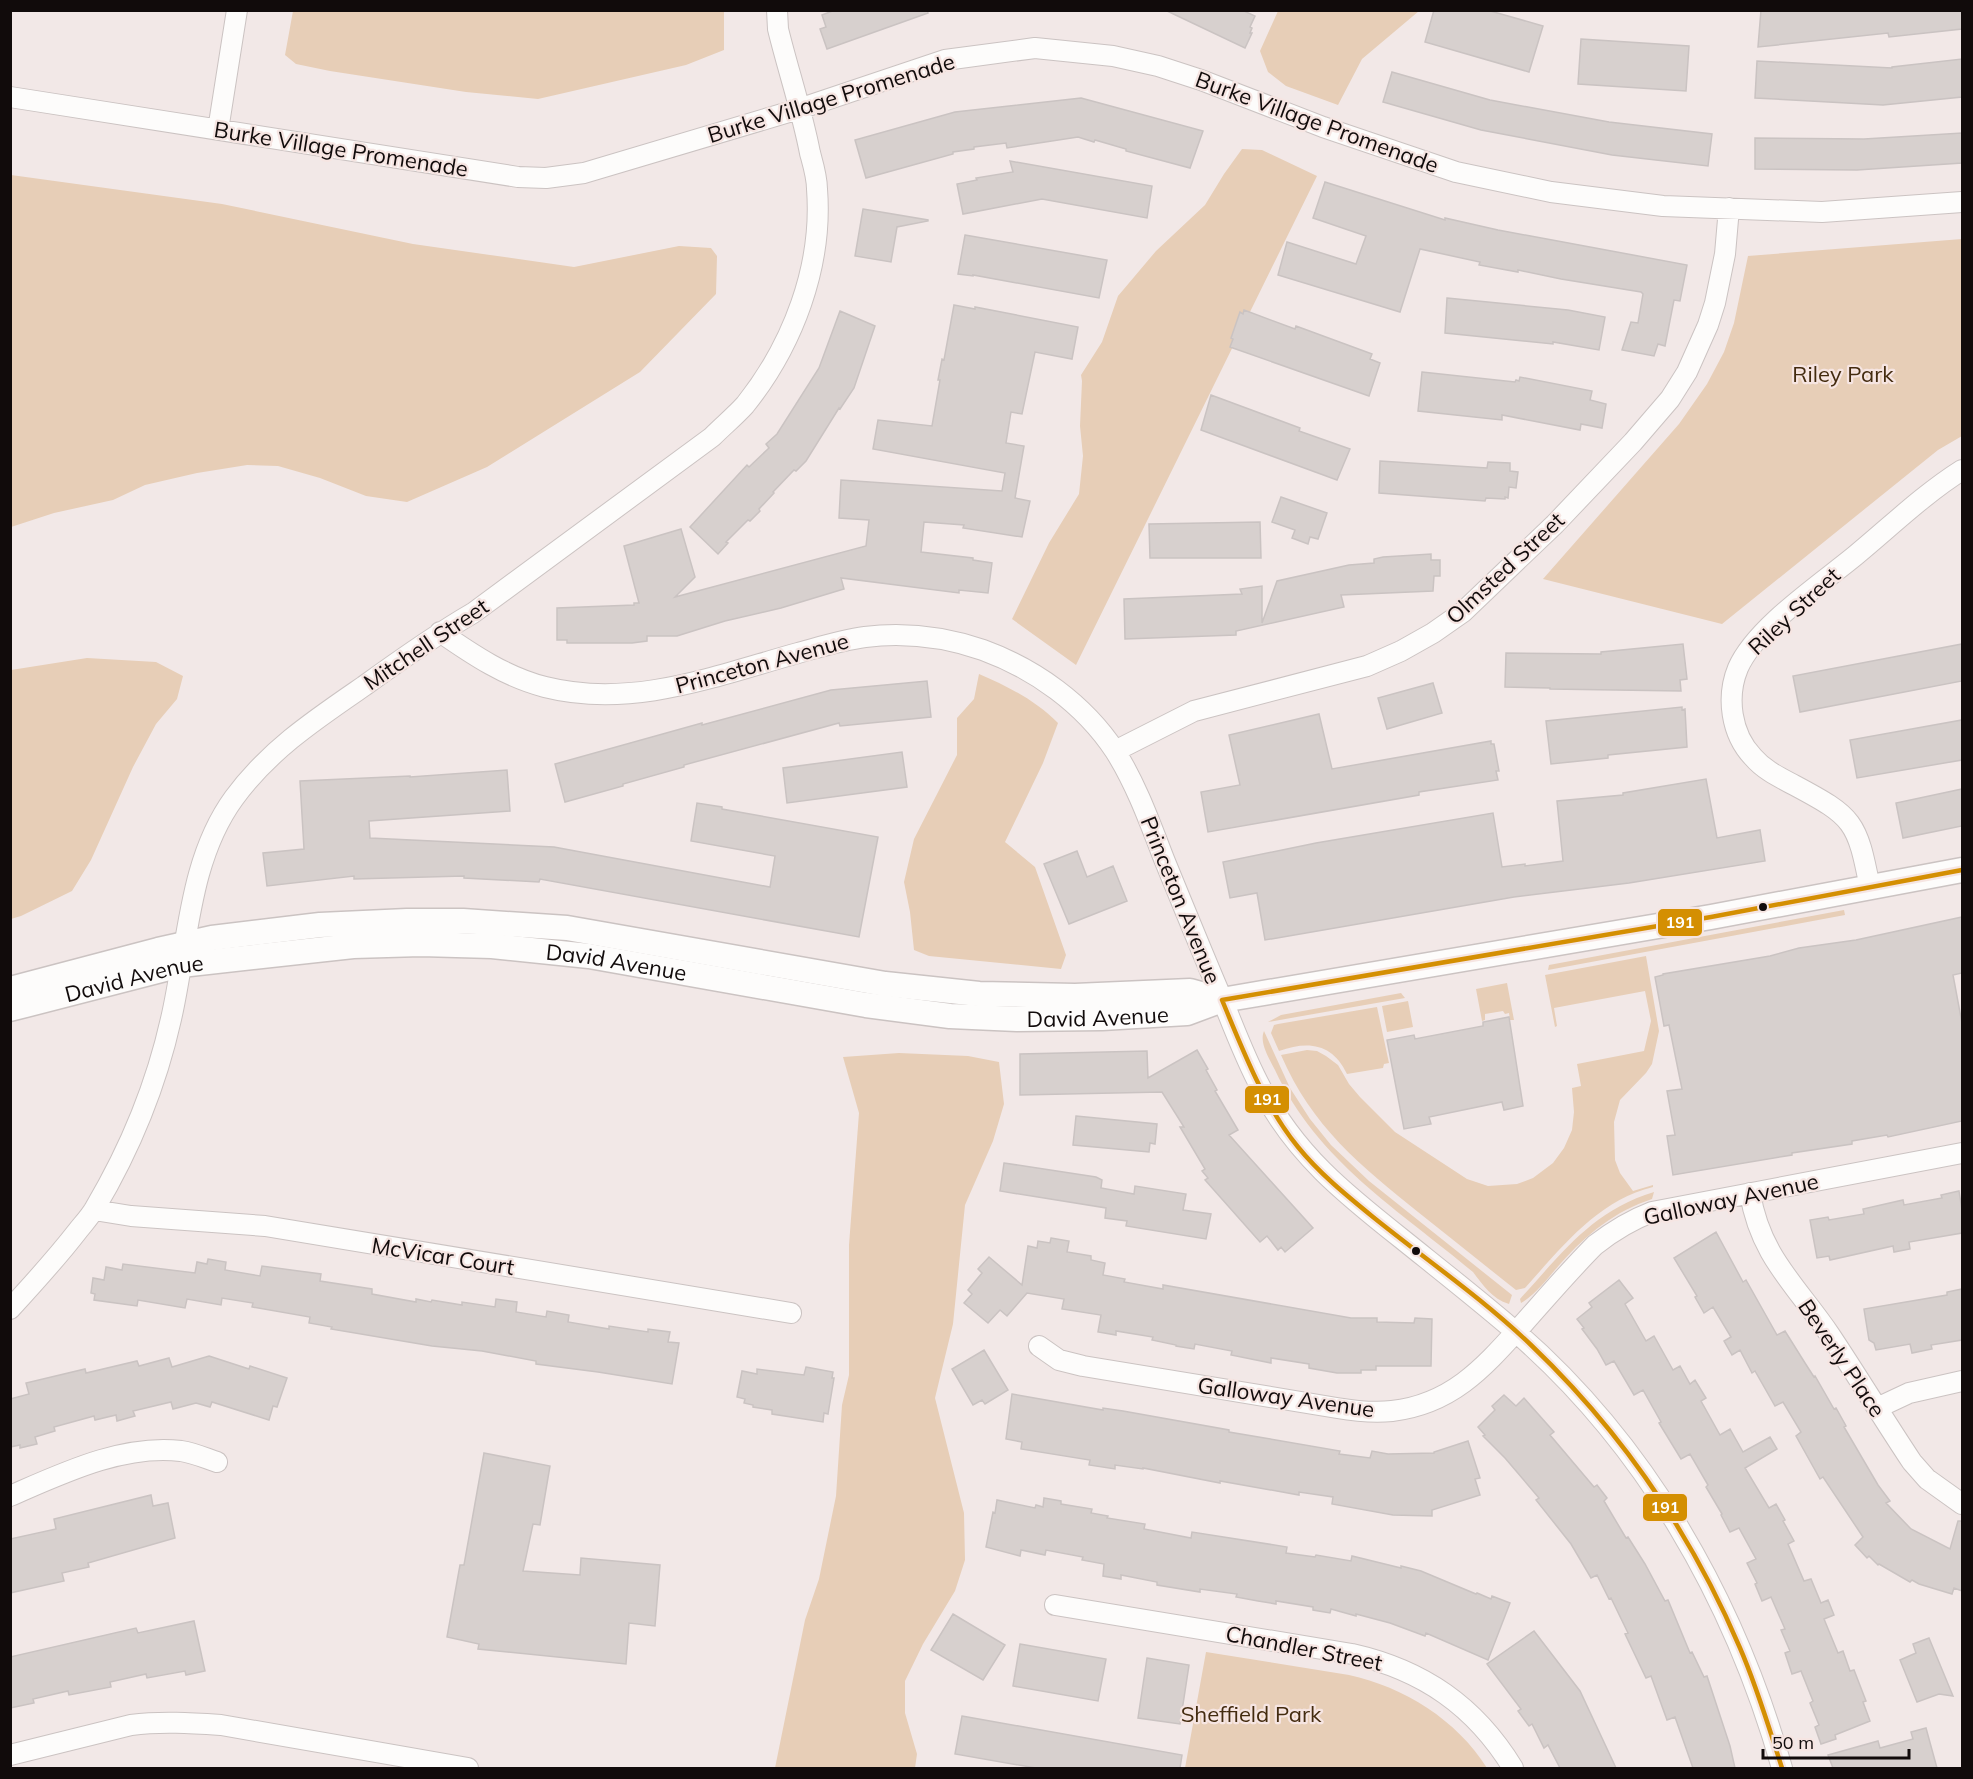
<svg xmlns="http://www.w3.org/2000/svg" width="1973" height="1779" font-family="Mulish,sans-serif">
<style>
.green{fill:#e7ceb7}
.building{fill:#d7d0ce;stroke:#cac3c2;stroke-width:1.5}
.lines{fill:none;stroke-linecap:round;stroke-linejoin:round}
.minor-casing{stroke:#cbc3c2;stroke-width:22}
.major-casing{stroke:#cbc3c2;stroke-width:27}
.minor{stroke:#fdfcfb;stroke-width:20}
.major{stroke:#fdfcfb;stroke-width:24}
.bus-1-casing{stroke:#f6e5e2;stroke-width:9}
.bus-1{stroke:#d48f02;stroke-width:4.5}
.bus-dot{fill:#110b0b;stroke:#f6e5e2;stroke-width:2}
.labels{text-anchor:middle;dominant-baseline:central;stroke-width:4.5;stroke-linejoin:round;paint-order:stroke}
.street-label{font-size:22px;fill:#110b0b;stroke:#f6e5e2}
.park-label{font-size:22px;fill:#432b0f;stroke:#f6e5e2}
.line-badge{stroke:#f6e5e2;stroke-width:2}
.badge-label{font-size:16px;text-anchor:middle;font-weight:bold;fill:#fff}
</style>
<rect width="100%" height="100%" fill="#f2e8e7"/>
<path class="green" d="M293 11H724V50L686 65 538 99 466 92 330 71 296 64 285 55Z
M1278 11V10L1419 11 1362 59 1338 105 1286 86 1268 72 1260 51Z
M1242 149 1262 150 1317 176 1076 665 1012 619 1049 543 1079 494 1083 456 1080 426 1082 381 1081 375 1102 342 1118 296 1156 251 1205 205 1224 174Z
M11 175 222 204 413 244 574 267 679 246 711 248 717 256 716 294 640 372 487 467 407 502 366 496 320 478 278 466 247 465 197 473 145 485 113 500 54 513 11 527Z
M1962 239V436L1938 450 1722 624 1543 579 1679 424 1707 384 1724 352 1734 323 1748 256Z
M87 658 156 662 183 676 177 699 156 724 133 767 91 860 72 891 21 916 11 919V670Z
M979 674C1009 687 1035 700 1058 723L1043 763 1005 842 1035 867 1066 955 1061 969 929 956 914 950 910 912 904 882 914 839 957 755V718L974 699Z
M1844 910 1845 915 1548 970 1549 965Z
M1646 956 1659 1031 1652 1064 1646 1073 1620 1100 1614 1122 1615 1160 1620 1173 1633 1191 1653 1185V1187C1598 1200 1561 1248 1525 1288L1516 1290C1483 1264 1451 1238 1418 1212 1360 1165 1312 1127 1281 1055L1307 1050 1317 1051 1326 1056 1338 1065 1349 1084 1360 1097 1395 1132 1467 1179 1488 1186 1517 1184 1533 1178 1553 1163 1564 1148 1572 1130 1574 1112 1572 1088 1581 1086 1577 1064 1644 1051 1651 1021 1645 991 1554 1008 1557 1026 1555 1027 1545 975Z
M1507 983 1514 1020H1510L1509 1013 1505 1014 1503 1011 1485 1014V1020L1482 1021 1476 989Z
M1401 993 1405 998 1268 1022 1281 1015Z
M1408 1001 1413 1027 1387 1032 1382 1006Z
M1377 1007 1389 1063 1384 1064 1383 1068 1347 1074C1333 1044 1309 1040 1279 1051L1271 1033 1274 1025 1278 1024Z
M1264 1031 1290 1088 1310 1119 1331 1145 1369 1181 1512 1295 1509 1304C1492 1299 1483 1285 1473 1272 1399 1210 1317 1161 1275 1070 1269 1058 1259 1043 1264 1031Z
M899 1053 968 1056 999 1062 1004 1104 993 1141 965 1205 953 1324 935 1398 964 1513 965 1560 955 1591 923 1644 905 1681V1713L917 1754 915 1768H775L805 1620 819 1579 836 1496 842 1405 849 1375V1245L859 1113 843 1057Z
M1654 1192 1652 1199C1615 1211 1587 1234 1561 1263 1549 1276 1537 1294 1521 1303L1520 1299C1562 1253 1592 1211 1654 1192Z
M1206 1652 1349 1675C1404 1687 1457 1720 1487 1768H1185Z"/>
<path class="building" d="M835 10H927L928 13 827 49 820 29 826 27 822 15Z
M1165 10H1242L1255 16 1250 27 1252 28 1250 33H1252L1245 48Z
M1434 10H1487L1543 26 1529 72 1425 42Z
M1761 10H1962V29L1889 37 1888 33 1758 47Z
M1581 39 1689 46 1686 91 1578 84Z
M1962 59V97L1883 105 1755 98 1757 61 1892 68V67Z
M1392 72 1490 100 1609 122 1712 134 1708 166 1612 155 1481 130 1383 102Z
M1081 98 1203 131 1190 168 1126 151V149L1095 140 1094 142 1078 137 1007 148 1006 143 974 147V149L953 152V154L866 178 855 140 955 112Z
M1962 133V163L1857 170 1755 169V138L1864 139Z
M1010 161 1152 186 1147 218 1042 199 963 214 957 184 977 180 976 178 1013 172Z
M1325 182 1445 220V218L1498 230 1687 265 1680 301 1674 300 1665 346 1658 344 1654 356 1622 350 1631 322 1638 323 1643 294 1641 292 1561 279 1518 270V272L1479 265 1480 262 1420 249 1400 312 1278 275 1287 242 1356 264 1366 236 1313 218Z
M863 209 928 220V221L897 227 891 262 855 256Z
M965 235 1107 260 1099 298 973 275V276L958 274Z
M1447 298 1568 310 1605 317 1599 350 1553 342V344L1445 333Z
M954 305 975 309V307L1078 327 1072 359 1035 352 1022 414 1011 412 1006 443 1024 446 1015 498 1030 501 1022 537 963 528 964 525 924 522 921 552 973 558V560L992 563 988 593 959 590V593L841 578 844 589 781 608 725 621 677 636H647V641L632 643H567V640H557V608L634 605V603H639L624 546 681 529 695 577 675 597 866 546 869 520 839 518 841 480 1002 491 1005 473 873 449 878 420 932 426 940 380H938L942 359 944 360Z
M1244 310 1295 329 1296 326 1372 354 1370 359 1380 363 1369 396 1230 347 1233 339 1231 338 1240 312 1243 314Z
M840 311 875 326 854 388 840 409 839 408 806 461 796 471 794 470 773 492 774 493 759 509 760 511 750 521 748 520 726 542 728 543 718 554 690 527 747 465 749 467 769 448 766 444 777 434 819 368Z
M1422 372 1515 382 1516 380 1519 381 1520 377 1592 391 1590 400 1606 404 1602 428 1581 424 1580 430 1502 415V420L1418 411Z
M1211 395 1300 428 1299 431 1350 449 1337 480 1201 430Z
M1380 461 1487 468 1488 462 1510 463V471L1518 472 1516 488 1509 487 1508 498 1505 497V499L1486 498 1485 501 1379 493Z
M1281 497 1327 513 1318 539 1310 537 1308 544 1292 538 1295 530 1272 522Z
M1260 522 1261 558H1150L1149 524Z
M1431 554V560H1440V576H1434L1433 591 1341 595 1344 607 1236 631V635L1125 639 1124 599 1242 594 1240 589 1262 586V623L1277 581 1349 565 1374 563V559L1383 557Z
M1683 644 1687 679 1680 680 1681 691 1550 689V688L1505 687 1506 653 1601 654V652Z
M1962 644V681L1800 712 1793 676Z
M927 681 931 717 840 726 839 723 684 765V767L623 784V786L565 802 555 764 702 723V725L831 690Z
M1433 683 1442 713 1387 729 1378 698Z
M1682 707V710L1685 709 1687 747 1608 755V758L1551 764 1546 721Z
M1319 714 1332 769 1491 741V744H1494L1499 771H1496L1498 780 1419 792V795L1208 832 1201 792 1240 785 1229 735Z
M1962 720V760L1857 778 1850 740Z
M902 752 907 787 787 803 783 768Z
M507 770 510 811 369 821 370 838 554 847 770 887 775 856 691 841 697 803 722 807V809L878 837 859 937 540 879 539 882 464 878V876L354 879V876L267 886 263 853 304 849 300 781 410 776V777Z
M1706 779 1717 838 1760 830 1765 861 1629 883 1514 897 1265 940 1257 893 1230 898 1223 862 1316 843 1493 813 1502 867 1525 864V866L1563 861 1557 801 1623 795V793Z
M1962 789V826L1903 838 1896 803Z
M1077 851 1087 877 1113 866 1127 901 1069 924 1044 864Z
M1962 917V973L1953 975 1962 1023V1121L1888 1137 1887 1135 1852 1141V1144L1792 1153V1155L1673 1175 1667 1136 1675 1135 1667 1091 1682 1089 1669 1025 1664 1026 1655 977 1663 975V974L1770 956 1799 948 1856 940Z
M1509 1017 1523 1106 1504 1110 1502 1102 1429 1117 1431 1124 1404 1129 1387 1040 1414 1035 1415 1039 1483 1026V1022Z
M1197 1050 1208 1069 1206 1070 1217 1090 1215 1091 1238 1130 1229 1135 1313 1228 1285 1252 1281 1247 1278 1250 1267 1236 1260 1242 1205 1180 1208 1178 1202 1171 1205 1169 1180 1127H1184L1162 1092 1020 1095V1054L1147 1051 1148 1078Z
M1076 1116 1157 1124 1155 1144 1150 1143 1149 1152 1073 1145Z
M1004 1163 1096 1177 1102 1180 1101 1188 1134 1194 1135 1186 1186 1194 1183 1210 1211 1214 1206 1239 1126 1226 1127 1221 1105 1218 1106 1208 1000 1191Z
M1959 1191 1962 1210V1233L1909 1242 1910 1249 1894 1252 1893 1246 1830 1260 1829 1256 1817 1258 1810 1220 1828 1217 1829 1220 1864 1214 1863 1209 1903 1200 1904 1205 1942 1198 1941 1195Z
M1716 1232 1743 1282 1746 1280 1777 1335 1785 1331 1805 1363 1814 1377 1815 1376 1834 1409 1836 1408 1846 1426 1844 1427 1878 1485 1890 1501 1886 1503 1911 1529 1950 1549 1958 1521H1962V1591L1954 1588 1952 1594 1919 1584 1912 1580 1910 1582 1879 1564 1878 1565 1869 1556 1867 1558 1855 1545 1863 1537 1823 1477 1820 1479 1796 1436 1801 1432 1783 1402 1775 1406 1755 1371 1752 1373 1740 1350 1732 1355 1724 1341 1731 1337 1713 1307 1704 1313 1695 1297 1697 1296 1674 1258Z
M1051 1238 1069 1241 1067 1252 1091 1256V1260L1105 1263 1103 1275 1125 1279 1124 1282 1163 1289V1285L1351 1318H1377V1322L1414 1323 1415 1318 1432 1319 1431 1366H1376V1370H1361V1373H1337L1309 1368V1364L1271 1358V1363L1231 1355 1232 1351 1195 1344 1194 1349 1176 1346V1345L1152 1340 1153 1337 1116 1331V1335L1098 1332 1101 1315 1062 1309 1064 1299 1027 1293 1007 1316 1000 1310 988 1323 964 1303 972 1294 968 1290 982 1273 978 1269 989 1257 1022 1285 1028 1246 1037 1248 1038 1241 1050 1243Z
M208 1259 226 1262 225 1270 260 1276 262 1266 321 1274 320 1281 372 1289V1294L416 1302V1299L431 1302 432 1300 462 1305V1302L495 1307 496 1299 517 1302 516 1312 546 1317 547 1311 569 1315 568 1322 609 1329V1326L648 1332V1329L670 1332 668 1342 679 1343 672 1384 598 1372 536 1364V1361L482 1351 432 1346 331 1329 332 1327 309 1323 310 1317 252 1307 253 1303 222 1298 221 1305 187 1299 185 1308 138 1300 137 1306 94 1300 95 1294 91 1293 93 1278 104 1280 106 1267 122 1270 123 1264 195 1273 197 1262 207 1264Z
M1619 1280 1633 1298 1625 1304 1646 1341 1654 1336 1673 1370 1680 1366 1690 1384 1695 1380 1706 1398 1701 1401 1720 1435 1730 1429 1743 1452 1770 1437 1777 1449 1745 1468 1769 1508 1776 1504 1785 1520 1783 1521 1794 1541 1788 1544 1804 1581 1811 1579 1821 1603 1828 1600 1834 1615 1824 1619 1838 1653 1843 1651 1850 1671 1854 1670 1866 1701 1863 1702 1870 1721 1835 1735 1836 1739 1821 1744 1815 1727 1819 1725 1810 1703 1813 1701 1801 1671 1792 1674 1785 1653 1790 1651 1781 1630 1785 1629 1771 1597 1762 1601 1755 1584 1757 1583 1747 1563 1756 1559 1739 1528 1730 1532 1721 1515 1722 1514 1706 1487 1708 1485 1690 1454 1681 1459 1659 1423 1661 1422 1643 1390 1634 1395 1614 1361 1606 1365 1597 1349 1582 1329 1584 1328 1577 1319 1592 1307 1589 1303Z
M1962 1289V1340L1931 1345 1932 1349 1912 1353 1910 1344 1876 1350 1874 1343 1869 1340 1864 1309 1947 1295V1292Z
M984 1350 1008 1390 985 1404 982 1400 973 1405 952 1369Z
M209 1356 249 1369 250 1366 287 1378 277 1407 273 1406 269 1420 212 1402 210 1407 196 1403 173 1409 171 1402 133 1411 135 1416 117 1421 116 1415 95 1420 94 1416 54 1427 55 1431 35 1437 37 1444 20 1448V1445L10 1447V1399L29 1394 26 1383 85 1369 86 1373 137 1361 139 1366 169 1358 172 1367Z
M806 1367 833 1372 832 1378H834L828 1414 824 1413 823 1422 772 1414V1410L753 1407V1405L744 1403 745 1399 737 1397 742 1371 757 1374V1369L804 1375Z
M1012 1394 1103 1410V1408L1123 1411 1229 1430V1432L1340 1451 1339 1454 1370 1458 1372 1451 1388 1454 1434 1453V1452L1468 1441 1480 1478 1475 1479 1480 1495 1432 1510V1516L1393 1515 1332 1504 1333 1497 1299 1492V1495L1220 1481V1483L1143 1468V1469L1115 1465V1469L1089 1465 1090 1460 1021 1449 1022 1442 1006 1439Z
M1504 1395 1516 1406 1524 1398 1554 1432 1550 1435 1594 1487 1597 1485 1607 1498 1604 1501 1626 1538 1628 1537 1645 1564 1665 1601 1668 1600 1690 1653 1692 1652 1704 1677 1707 1676 1730 1746 1735 1768H1693L1675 1717 1667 1720 1651 1676 1646 1678 1625 1634 1628 1633 1611 1598 1609 1599 1597 1575 1591 1578 1571 1544 1536 1500 1539 1498 1505 1458 1483 1436 1485 1435 1478 1427 1495 1410 1492 1406Z
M484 1453 550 1466 540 1525 533 1524 523 1571 580 1575 581 1558 660 1565 655 1626 629 1623 626 1664 478 1649 479 1644 447 1637 460 1565H464Z
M151 1495 153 1506 168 1503 175 1538 88 1563 89 1567 62 1573 64 1581 10 1593V1539L56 1529 54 1519Z
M1044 1498 1061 1501V1504L1092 1509 1091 1513 1108 1516 1107 1518 1145 1524 1144 1529 1191 1538 1192 1532 1287 1547 1286 1553 1315 1557 1316 1555 1351 1561 1352 1556 1401 1568V1566L1421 1571 1476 1594 1477 1593 1491 1599 1492 1596 1510 1603 1488 1660 1426 1633 1425 1636 1390 1623 1356 1614V1616L1331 1609 1330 1613 1313 1610V1607L1276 1601V1604L1258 1601 1236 1597 1237 1594 1200 1589V1592L1157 1585V1582L1121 1575V1579L1103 1576 1104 1564 1082 1560 1083 1557 1046 1550 1045 1555 1021 1550 1020 1556 986 1547 993 1512 995 1513 997 1500 1035 1508 1036 1505 1043 1507Z
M953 1614 1005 1645 983 1680 931 1650Z
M194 1621 205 1671 186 1675 185 1671 147 1678 146 1674 110 1682 111 1687 69 1695 68 1691 33 1699 34 1703 10 1708V1657L136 1628 138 1633Z
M1534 1631 1580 1691 1616 1768H1560L1548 1745 1544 1748 1532 1724 1529 1726 1518 1711 1521 1709 1487 1664Z
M1929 1638 1953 1696 1939 1694 1917 1702 1900 1660 1916 1653 1913 1644Z
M1020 1644 1106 1659 1098 1701 1013 1686Z
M1147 1658 1189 1665 1180 1724 1138 1718Z
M962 1716 1182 1755 1180 1768H1036L955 1754Z
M1926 1728 1937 1768H1833L1828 1755 1878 1741 1880 1748 1913 1739 1911 1732Z"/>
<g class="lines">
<g class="minor-casing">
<path id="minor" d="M10 97 518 177 546 178 584 173 799 109 945 60 1035 48 1113 56 1158 66 1201 80 1323 127 1456 172 1551 192 1663 206 1822 212 1962 202
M218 130 237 10
M440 632C473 655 506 677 545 687 632 709 715 676 798 653 820 647 842 640 865 637 905 632 945 637 983 650 1035 669 1084 704 1115 751 1136 784 1150 823 1164 859 1184 908 1204 957 1225 1006 1236 1034 1247 1062 1261 1088 1295 1154 1345 1194 1402 1239 1438 1268 1475 1297 1510 1327 1645 1442 1734 1599 1782 1768
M1115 751 1194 711 1367 666 1401 651 1433 633 1463 612 1555 524 1633 442 1670 399 1687 372 1708 325 1715 303 1725 254 1729 208
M1870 888C1857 821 1854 817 1794 785 1779 777 1764 770 1753 757 1731 734 1726 697 1738 668 1756 627 1821 584 1856 555 1891 526 1924 494 1962 470
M1750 1193C1760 1256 1796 1285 1830 1335 1858 1377 1884 1420 1912 1462L1927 1479 1962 1504
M94 1210 131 1216 265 1226 791 1313
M10 1309C33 1284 55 1260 76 1233 82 1225 90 1217 95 1208 130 1149 156 1086 171 1019 188 946 188 861 234 798 269 750 316 719 364 686 400 660 435 635 473 613L712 437C723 426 735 416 745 405 793 345 823 266 817 189 817 177 813 164 810 153 802 111 788 70 778 29L777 10
M1039 1346 1059 1360 1083 1366 1337 1408C1355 1411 1374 1413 1392 1411 1453 1404 1485 1366 1523 1324 1547 1297 1570 1270 1595 1245 1613 1231 1631 1220 1652 1212L1962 1153
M1877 1408 1909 1393 1962 1381
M10 1496C63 1473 123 1444 181 1451 194 1453 205 1458 217 1462
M1055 1605 1352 1654C1423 1670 1475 1706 1513 1768
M10 1755 131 1725C161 1721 191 1723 221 1725L468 1768"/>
</g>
<g class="major-casing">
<g id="major">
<path d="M10 989 158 950 212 938 320 925 407 921H463L567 928 885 984 979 994 1075 996 1190 991 1222 1000"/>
<path id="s1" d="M10 1009 181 965 353 946 421 944 492 946 589 956 866 1005 950 1016 1017 1019 1102 1018 1187 1013 1222 1000 1711 917 1962 870"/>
</g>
</g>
<use href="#minor" class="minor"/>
<use href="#major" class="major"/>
<g class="bus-1-casing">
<path id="bus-1" d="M1782 1768C1769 1728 1757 1687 1740 1648 1692 1535 1621 1431 1531 1345 1482 1298 1425 1259 1373 1217 1346 1195 1319 1173 1298 1147 1263 1104 1243 1050 1222 1000L1711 917 1962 870"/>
</g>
<use href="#bus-1" class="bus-1"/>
</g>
<g class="bus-dot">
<circle cx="1763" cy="907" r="5"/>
<circle cx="1416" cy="1251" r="5"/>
</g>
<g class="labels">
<g class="street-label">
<text transform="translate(831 98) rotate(-17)">Burke Village Promenade</text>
<text transform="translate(1317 122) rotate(20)">Burke Village Promenade</text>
<text transform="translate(341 149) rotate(9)">Burke Village Promenade</text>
<text transform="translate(1505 568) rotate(-43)">Olmsted Street</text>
<text transform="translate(1794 611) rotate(-43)">Riley Street</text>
<text transform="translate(426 644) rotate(-34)">Mitchell Street</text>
<text transform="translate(762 663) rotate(-15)">Princeton Avenue</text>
<text transform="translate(1181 900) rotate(68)">Princeton Avenue</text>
<text stroke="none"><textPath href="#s1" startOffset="614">David Avenue</textPath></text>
<text stroke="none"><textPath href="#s1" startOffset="128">David Avenue</textPath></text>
<text stroke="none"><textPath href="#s1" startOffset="1100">David Avenue</textPath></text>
<text transform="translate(1731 1199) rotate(-12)">Galloway Avenue</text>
<text transform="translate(443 1256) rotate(9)">McVicar Court</text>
<text transform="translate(1842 1358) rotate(56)">Beverly Place</text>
<text transform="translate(1286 1397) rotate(8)">Galloway Avenue</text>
<text transform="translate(1304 1648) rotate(11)">Chandler Street</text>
</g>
<g class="park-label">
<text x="1843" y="374">Riley Park</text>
<text x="1251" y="1714">Sheffield Park</text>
</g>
</g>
<g class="line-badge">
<rect x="1657" y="908" width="46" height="29" rx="6" fill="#d48f02"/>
<rect x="1244" y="1085" width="46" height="29" rx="6" fill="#d48f02"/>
<rect x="1642" y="1493" width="46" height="29" rx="6" fill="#d48f02"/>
</g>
<g class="badge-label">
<text x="1680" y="928">191</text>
<text x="1267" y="1105">191</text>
<text x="1665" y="1513">191</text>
</g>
<rect width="1973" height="1779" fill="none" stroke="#110b0b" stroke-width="24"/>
<path d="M1763 1749v9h146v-9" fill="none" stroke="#110b0b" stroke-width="3"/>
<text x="1772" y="1749" font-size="18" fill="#110b0b" stroke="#f6e5e2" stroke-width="4.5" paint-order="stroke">50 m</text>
</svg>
